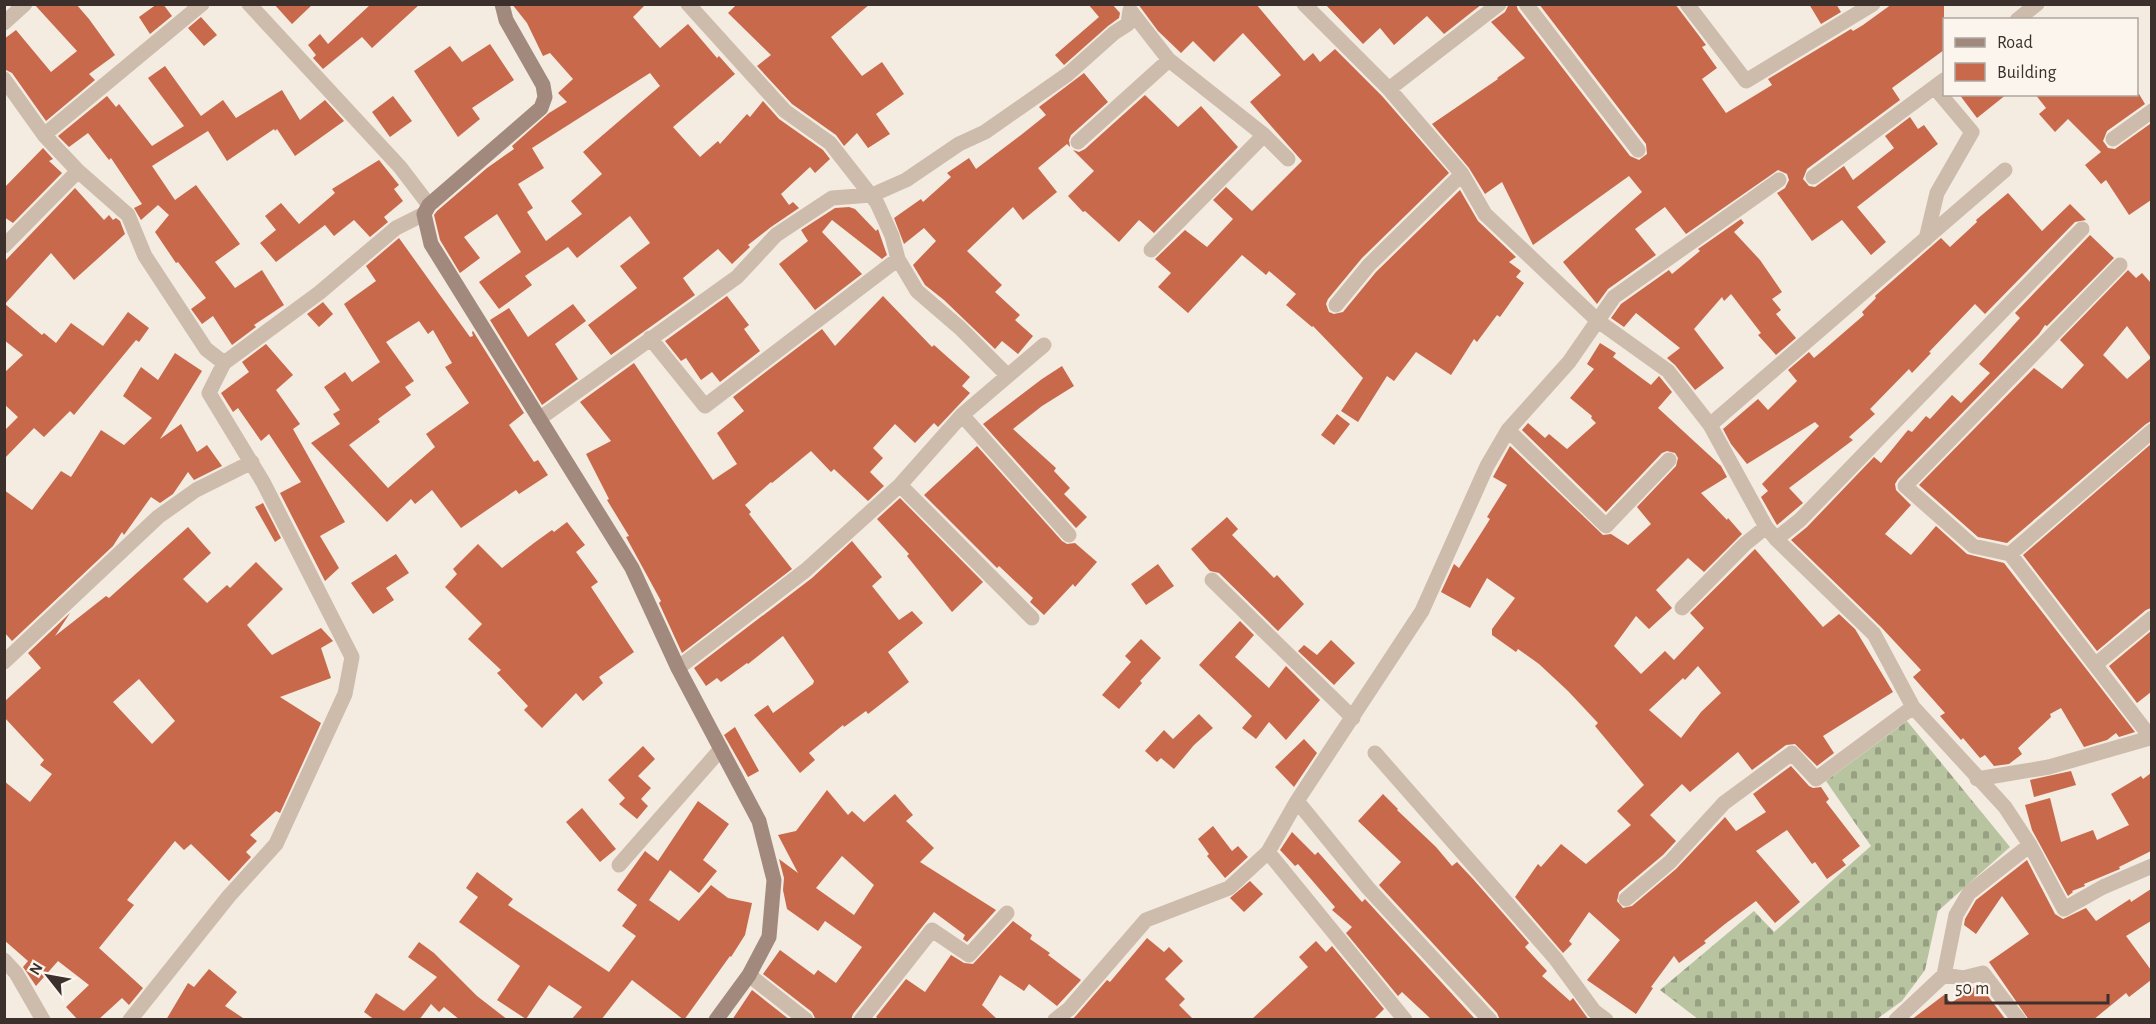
<svg xmlns="http://www.w3.org/2000/svg" width="2156" height="1024" font-family="'Alegreya Sans',sans-serif">
<style>
.cemetery{fill:url(#cemetery-stones)}
.building{fill:#c8694b;fill-rule:evenodd}
.lines{fill:none;stroke-linecap:round;stroke-linejoin:round}
.minor{stroke:#cdbbac;stroke-width:15}
.secondary{stroke:#a18a7d;stroke-width:15}
</style>
<defs>
<pattern id="cemetery-stones" width="16" height="16" patternUnits="userSpaceOnUse" patternTransform="scale(1.5)"><rect width="16" height="16" fill="#b8c4a0"/><path d="M2 7V4a2 2 0 0 1 4 0v3zM10 15v-3a2 2 0 0 1 4 0v3z" fill="#97a083"/></pattern>
</defs>
<rect width="100%" height="100%" fill="#f4ebe1"/>
<path class="cemetery" d="M1907 721 2010 847 1938 911 1925 970 1902 1001 1877 1019H1698L1660 990 1754 911 1774 932 1871 846 1826 781Z"/>
<path class="building" d="M34 4H76L89 19 115 55 89 74 95 80 46 121 12 73 4 69V39L16 30 51 72 77 51Z
M157 4H163L172 16 150 34 139 17Z
M274 4H313L292 24Z
M371 4H420L372 48 362 37 323 69 313 58 316 55 308 45 320 34 328 44Z
M512 4H646L633 17 660 48 688 24 717 58 719 56 735 74 673 127 700 157 718 141 720 144 747 114 750 117 763 101 779 119 823 150 830 159 815 173 810 167 781 194 789 205 793 202 799 208 771 227 748 245 750 247 732 264 718 249 683 278 695 295 611 355 588 325 637 288 620 266 650 243 630 216 577 258 568 247 525 276 532 285 499 309 479 282 521 252 497 214 464 237 480 258 460 273 440 240 434 215 437 211 487 168 514 149 512 146 549 113 567 102 558 93 573 79 550 53 543 56 527 23ZM650 73 660 86 583 152 602 174 571 201 582 214 546 241 527 212 533 208 518 184 544 168 532 148Z
M737 4H870L831 37 862 76 882 62 904 94 876 114 890 134 868 148 857 133 844 146 836 135 792 104 757 66 771 55 728 13Z
M1088 4H1112L1120 13 1119 18 1108 26 1064 65 1055 55 1099 17Z
M1138 4H1256L1304 61 1313 53 1320 62 1335 49 1382 96 1449 173 1362 258 1328 299 1326 304 1329 312 1334 314 1343 312 1376 272 1460 190 1478 221 1516 257 1509 262 1521 271 1516 277 1524 283 1500 317 1497 315 1477 342 1474 339 1451 375 1416 352 1394 381 1387 376 1358 422 1341 411 1363 378 1313 326 1312 327 1286 305 1296 294 1269 271 1266 275 1242 255 1188 313 1158 287 1171 273 1155 259 1185 230 1207 247 1233 219 1213 200 1226 187 1252 211 1302 161 1250 102 1281 75 1243 33 1214 62 1193 41 1181 53 1158 31Z
M1325 4H1482L1444 34 1427 16 1394 45 1380 28 1363 44Z
M1509 4H1516L1518 10 1630 156 1639 160 1647 154 1646 144 1539 4H1675L1706 45 1702 47 1717 68 1702 79 1726 113 1772 85 1768 79 1851 29 1853 31 1863 25 1892 4H1944V50L1892 88 1900 100 1807 169 1803 179 1809 186 1815 187 1844 166 1853 180 1894 148 1885 136 1910 117 1918 129 1924 125 1938 144 1857 207 1886 242 1871 255 1842 220 1812 241 1777 193 1785 188 1789 180 1787 174 1778 170 1686 234 1665 207 1635 229 1656 255 1608 289 1597 304 1563 262 1642 192 1629 176 1533 245 1502 182 1485 194 1469 168 1432 124 1498 79 1497 78 1525 58 1491 22 1505 12Z
M1809 4H1836L1841 12 1821 24Z
M201 17 217 35 204 46 188 28Z
M490 44 514 80 472 108 480 119 458 137 414 71 450 46 462 62Z
M165 66 201 116 223 100 236 118 282 90 300 120 325 100 344 121 295 156 277 129 275 131 274 129 227 161 208 131 152 166 175 200 196 185 240 244 215 262 235 288 262 270 284 305 254 325 256 327 232 345 213 316 202 324 191 309 206 298 178 262 176 263 155 232 169 215 158 205 141 220 134 208 142 204 111 158 109 160 88 133 69 147 58 136 107 96 116 107 119 104 152 146 184 126 148 78Z
M1084 73 1108 102 1071 135 1069 140 1070 147 1067 144 1038 168 1057 192 1023 220 1013 207 967 251 1002 285 995 292 1020 315 1015 320 1033 336 1018 354 1002 341 995 349 944 300 925 285 913 265 936 241 924 228 904 244 894 218 921 199 923 202 951 177 947 173 969 158 976 169 1021 135 1046 115 1039 107Z
M1959 94H2007L1977 118Z
M2035 94H2139L2145 104 2107 131 2103 141 2108 148 2115 149 2150 124 2151 200 2129 215 2106 180 2101 184 2085 165 2101 152 2068 119 2055 132 2039 114 2046 108Z
M1145 95 1178 127 1201 106 1238 147 1154 233 1139 220 1119 242 1085 211 1083 212 1068 196 1094 171 1073 150 1079 152 1085 149Z
M393 96 412 121 390 137 372 112Z
M43 148 53 159 49 161 62 173 13 223 4 217V188Z
M379 160 399 185 394 189 403 201 384 217 388 222 370 237 354 220 334 236 325 225 276 262 260 243 276 230 265 216 281 203 299 224 335 193 332 189Z
M75 188 104 220 109 215 113 220 116 218 120 221 125 234 74 280 51 253 5 304 42 335 44 333 56 343 71 323 103 346 128 312 149 328 139 342 136 340 74 415 70 411 44 437 34 428 4 459V431L18 417 4 404V373L23 355 4 340V262Z
M2008 193 2042 231 2070 204 2086 220 2075 222 1985 314 1975 304 1929 352 1931 353 1912 373 1909 369 1870 409 1875 414 1849 437 1853 440 1789 488 1803 503 1777 525 1761 497 1768 491 1762 484 1819 426 1815 422 1747 464 1731 444 1723 429 1758 399 1768 410 1797 381 1788 370 1809 352 1814 358 1827 347 1864 315 1862 312 1876 298 1875 296 1941 238 1950 247 1977 222 1976 220Z
M849 207 855 209 876 231 878 229 887 255 882 259 832 220 822 232 862 274 815 310 779 264 808 241 801 230 835 208Z
M1741 219 1744 223 1734 232 1760 260 1782 292 1772 299 1781 310 1776 314 1796 338 1776 355 1758 335 1761 333 1731 294 1724 301 1722 297 1694 329 1724 368 1695 390 1675 365 1667 358 1680 348 1636 313 1624 327 1611 318 1621 304 1669 270 1672 274 1700 251 1698 249Z
M2090 235 2114 258 2047 326 2045 325 2039 334 1898 479 1895 484 1896 490 1911 505 1885 534 1911 555 1936 526 1967 554 2004 563 2135 732 2119 737 2116 733 2107 740 2084 747 2061 708 2050 714 2051 717 2018 748 2022 754 2009 764 1994 766 1985 755 1980 758 1963 738 1961 740 1940 716 1945 713 1913 677 1921 670 1881 627 1791 540 1807 527 1874 457 1881 463 1908 430 1912 432 1926 416 1930 419 1952 395 1961 403 1990 373 1979 364 2020 318 2015 313Z
M399 238 470 337 473 336 472 332 473 331 524 413 509 425 534 462 538 460 548 475 519 494 516 490 461 528 432 490 415 504 411 499 387 522 311 443 340 424 333 414 340 410 324 387 345 372 352 382 380 362 344 304 376 281 366 266ZM419 321 428 334 433 330 452 363 445 367 469 403 426 434 435 447 388 488 349 445 380 422 378 419 411 395 405 387 414 381 386 342Z
M2128 270 2136 278 2142 273 2151 283V421L2146 424 2007 543 1978 537 1919 485 2034 368 2062 389 2084 365 2060 340ZM2127 326 2151 358 2127 379 2103 355Z
M727 296 749 325 744 329 760 351 720 382 712 372 701 380 686 358 681 361 665 341Z
M883 296 932 347 934 345 970 377 962 386 970 393 938 427 934 423 915 443 895 424 873 448 883 458 870 472 884 486 868 501 834 469 831 472 811 451 772 483 771 482 745 505 751 512 749 514 792 569 682 653 659 603 661 601 626 537 629 536 607 500 609 499 586 454 611 441 580 402 634 363 713 480 737 464 717 433 744 411 733 397 822 329 835 346Z
M323 302 333 314 319 327 307 314Z
M573 304 586 321 555 344 578 379 542 405 490 320 509 308 528 337Z
M1600 343 1616 353 1613 357 1651 385 1659 376 1672 392 1658 408 1721 466 1727 477 1701 493 1727 520 1728 518 1742 534 1704 572 1688 558 1656 590 1672 608 1649 629 1636 616 1614 646 1641 674 1665 651 1674 660 1704 628 1690 613 1755 549 1823 627 1839 614 1855 629 1893 692 1823 736 1834 753 1817 766 1795 744 1786 745 1752 770 1738 752 1690 792 1682 784 1650 815 1676 841 1663 855 1619 892 1617 901 1623 908 1632 906 1676 869 1725 817 1736 831 1766 812 1753 794 1791 766 1809 786 1813 788 1821 787 1829 799 1826 802 1860 846 1842 860 1846 865 1827 879 1815 862 1812 864 1787 830 1756 851 1800 902 1775 923 1756 901 1725 924 1704 941 1706 943 1679 963 1674 956 1651 987 1653 988 1636 1014 1587 980 1620 940 1589 912 1569 941 1572 944 1563 953 1515 897 1538 864 1541 867 1561 844 1586 864 1631 825 1617 811 1644 785 1595 726 1598 723 1568 691 1539 664 1518 649 1516 652 1492 635V629L1515 598 1487 578 1470 608 1441 592 1454 564 1459 568 1490 519 1487 517 1507 485 1493 477 1510 446 1603 535 1611 534 1628 545 1651 524 1637 507 1676 466 1678 458 1675 453 1667 451 1662 453 1606 512 1522 430 1528 423 1545 438 1549 434 1567 449 1596 423 1591 418 1592 416 1570 398 1594 369 1587 364ZM1698 666 1721 693 1701 712 1681 738 1649 710 1683 678 1685 680Z
M266 344 293 375 276 390 300 424 293 429 345 522 320 536 339 568 325 581 280 493 301 482 269 434 261 441 238 408 233 412 221 393 249 372 242 362Z
M175 353 202 371 160 439 181 424 197 452 207 445 222 466 194 480 188 472 173 494 160 503 151 497 124 535 122 532 113 546 12 641 4 632V490L32 510 61 471 71 477 101 430 124 445 152 418 123 396 141 367 158 380Z
M1062 366 1074 386 1042 406 1013 429 1056 468 1054 471 1070 488 1064 494 1087 517 1076 528 983 424 1042 379Z
M1337 414 1350 424 1334 445 1321 435Z
M2151 444V608L2146 610 2097 651 2023 555Z
M977 446 1062 541 1067 544 1075 543 1097 562 1075 587 1073 584 1044 615 1030 602 1033 598 999 566 997 568 924 495Z
M900 498 983 582 952 612 907 556 909 554 877 519Z
M263 503 281 538 275 542 255 507Z
M1227 517 1238 529 1232 535 1274 578 1277 575 1304 604 1278 631 1219 573 1210 571 1191 549Z
M567 522 585 545 576 552 598 582 591 587 634 652 599 677 603 683 583 701 576 693 542 728 524 710 528 706 497 673 501 670 468 639 482 624 445 587 457 574 453 569 478 544 502 568 534 543 552 530 554 532Z
M188 527 211 553 183 579 207 603 227 585 230 588 256 562 283 589 247 625 272 655 321 628 333 641 321 648 331 678 280 697 321 723 280 813 276 811 250 835 257 841 246 852 251 857 229 881 191 844 184 850 175 841 127 900 134 905 99 948 143 988 129 1005 122 998 98 1020H78L66 1007 89 985 58 961 36 986 23 967 28 961 4 940V781L30 802 52 774 40 765 44 760 4 717V702L41 668 28 653 70 613 55 636 106 596 109 598ZM139 679 175 721 152 744 113 702Z
M852 541 882 577 872 586 899 620 912 611 923 623 888 652 909 682 868 714 866 711 844 727 843 725 809 753 815 760 800 773 754 715 768 705 773 713 813 684 814 681 783 636 748 664 747 663 721 682 717 678 706 686 694 668 812 578Z
M396 554 409 573 386 588 394 600 373 614 351 583Z
M1158 564 1174 586 1146 605 1131 584Z
M1240 621 1254 635 1235 657 1269 688 1286 666 1320 700 1286 740 1269 722 1256 739 1242 728 1252 716 1199 665Z
M2151 631V692L2137 703 2109 666Z
M1141 639 1161 658 1140 681 1142 683 1119 709 1102 695 1131 662 1125 656Z
M1331 640 1355 663 1334 685 1298 651 1304 645 1317 655Z
M1199 714 1213 728 1194 745 1174 769 1161 758 1157 762 1145 751 1164 730 1173 739Z
M735 727 759 771 748 777 724 735Z
M1304 739 1317 753 1294 787 1275 767Z
M643 746 655 759 638 776 651 788 641 799 648 806 637 819 619 804 625 798 608 780Z
M2071 771 2076 785 2034 797 2030 780Z
M2151 773V851L2119 867 2120 869 2084 884 2085 886 2072 891 2073 892 2068 896 2032 830 2025 805 2050 798 2061 842 2093 830 2097 840 2129 825 2111 794 2141 776 2143 779Z
M827 790 848 815 852 811 864 822 895 794 913 815 906 821 934 848 920 862 996 910 967 942 963 939 965 935 934 912 853 1014 851 1020H816L812 1012 763 974 780 950 814 975 818 970 836 983 862 947 825 921 818 931 787 909 783 890 784 878 779 859 798 873 778 835 796 831ZM842 856 874 885 854 915 816 888Z
M1383 794 1398 809 1397 810 1436 847 1452 866 1457 862 1473 879 1529 943 1525 947 1547 971 1542 976 1570 1001 1573 998 1589 1020H1500L1497 1013 1379 885 1401 862 1358 821Z
M698 801 729 824 703 860 717 871 699 893 670 870 649 900 679 921 711 885 728 898 752 903 745 935 731 957 730 956 684 1020 632 980 601 1020H571L582 1007 549 985 526 1019 497 1000 520 966 459 922 478 897 466 888 477 872 513 899 508 905 609 972 636 936 622 926 637 905 617 890 645 851 658 861Z
M582 808 616 849 600 862 566 822Z
M1213 826 1232 851 1238 846 1248 857 1225 878 1207 856 1209 854 1198 839Z
M1292 832 1315 855 1318 852 1362 902 1365 899 1476 1020H1432L1402 992 1398 996 1346 933 1352 927 1332 910 1335 907 1298 864 1295 866 1280 850Z
M2027 860 2055 914 2063 919 2086 908 2096 921 2130 899 2131 902 2151 889V921L2126 936 2151 970V980L2129 997 2126 993 2093 1020H2029L1989 962 2029 934 2002 896 1976 934 1964 925 1965 919 1976 900Z
M1250 881 1263 894 1244 912 1230 898Z
M1013 921 1032 935 1030 939 1050 953 1048 955 1081 980 1057 1006 1029 984 1024 991 1000 975 982 1005 998 1020H880L876 1017 906 979 925 992 951 955 964 963 973 964Z
M1147 938 1164 952 1169 947 1183 961 1165 979 1185 999 1179 1005 1194 1020 1073 1019 1107 980 1110 982Z
M1316 941 1326 952 1332 946 1384 1009 1373 1020H1251L1308 967 1299 957Z
M419 942 434 953 477 996 508 1020H460L444 1007 439 1012 431 1004 419 1020H375L364 1012 376 993 404 1011 437 977 408 957Z
M209 969 237 992 225 1006 246 1020H166L188 983 194 987Z
M1979 984 2006 1020H1911L1944 995 1951 1003Z
M752 990 790 1020H732Z"/>
<g class="lines">
<path class="minor" d="M249 4 400 167 429 205
M688 4 785 111 830 143 877 203 892 236 898 259 917 291 960 328 1007 375
M1304 4 1389 89 1462 174 1485 214 1598 321 1668 371 1710 425 1766 527 1776 539 1874 634 1913 707 2005 807 2030 845 2064 909 2103 887 2152 866
M1526 4 1638 150
M1687 4 1746 81 1873 4
M1130 10 1169 60 1264 135 1288 159
M2017 20 2037 4
M4 23 25 4
M4 79 44 135 78 171 128 215 145 256 206 349 224 363
M1389 89 1499 4
M44 135 202 4
M2113 139 2152 111
M1078 142 1169 60
M1813 177 1944 80
M1926 239 1937 193 1972 132 1935 88
M4 246 78 171
M1151 250 1264 135
M2120 265 1905 486 1973 546 2010 554 2152 739
M1336 305 1369 265 1462 174
M650 338 705 406 898 259
M962 415 1069 535
M539 419 737 277 776 235 832 198 872 195 906 180 959 144 985 132 1068 74 1114 33 1128 24 1130 10
M1710 425 2005 170
M1508 430 1606 526 1669 460
M900 485 1032 618
M1776 539 1800 520 2082 229
M2010 554 2152 431
M1212 580 1353 718
M1682 608 1745 544 1766 527
M4 662 158 517 196 490 252 462
M2096 664 2152 618
M678 668 806 570 900 485 962 415 1044 345
M1375 753 1555 958 1594 1011 1606 1020
M1977 779 2049 767 2150 738
M1297 801 1368 888 1490 1020
M619 865 721 749
M1626 899 1670 862 1724 803 1792 753 1816 779 1913 707
M4 960 16 973 43 1020
M749 975 806 1020
M1944 975 1963 978 1983 973 2019 1020
M130 1020 229 896 276 844 345 694 352 657 263 482 209 393 224 363 319 293 396 228 424 214
M861 1020 932 930 969 955 1007 913
M1055 1020 1069 1009 1146 920 1229 888 1268 852
M1405 1020 1268 852 1297 801 1422 611 1487 466 1508 430 1569 362 1614 297 1779 180
M1896 1020 1944 975 1956 915 1969 893 2030 845"/>
<path class="secondary" d="M502 4 506 20 543 85 545 97 541 108 429 205 424 214 431 244 632 568 678 668 759 821 774 880 769 937 749 975 716 1020"/>
</g>
<rect width="2156" height="1024" fill="none" stroke="#3b302b" stroke-width="12"/>
<rect x="1943" y="18" width="195" height="78" fill="#fbf5ee" stroke="#aea6a0" stroke-width="1.5"/>
<rect x="1955" y="38" width="30" height="9" fill="#a18a7d" stroke="#aea6a0" stroke-width="1.5"/>
<text x="1997" y="48" font-size="18" fill="#3b302b">Road</text>
<rect x="1955" y="63" width="30" height="18" fill="#c8694b" stroke="#aea6a0" stroke-width="1.5"/>
<text x="1997" y="78" font-size="18" fill="#3b302b">Building</text>
<g transform="translate(48 976) rotate(301)" stroke="#fbf5ee" stroke-width="4.5" paint-order="stroke">
<path d="M0-4.5L10 22L0 15L-10 22Z" fill="#3b302b"/>
<text y="-9" font-size="16" font-weight="bold" text-anchor="middle" fill="#3b302b">N</text>
</g>
<path d="M1946 994v9h162v-9" fill="none" stroke="#3b302b" stroke-width="3"/>
<text x="1955" y="994" font-size="18" fill="#3b302b" stroke="#fbf5ee" stroke-width="4.5" paint-order="stroke">50 m</text>
</svg>
